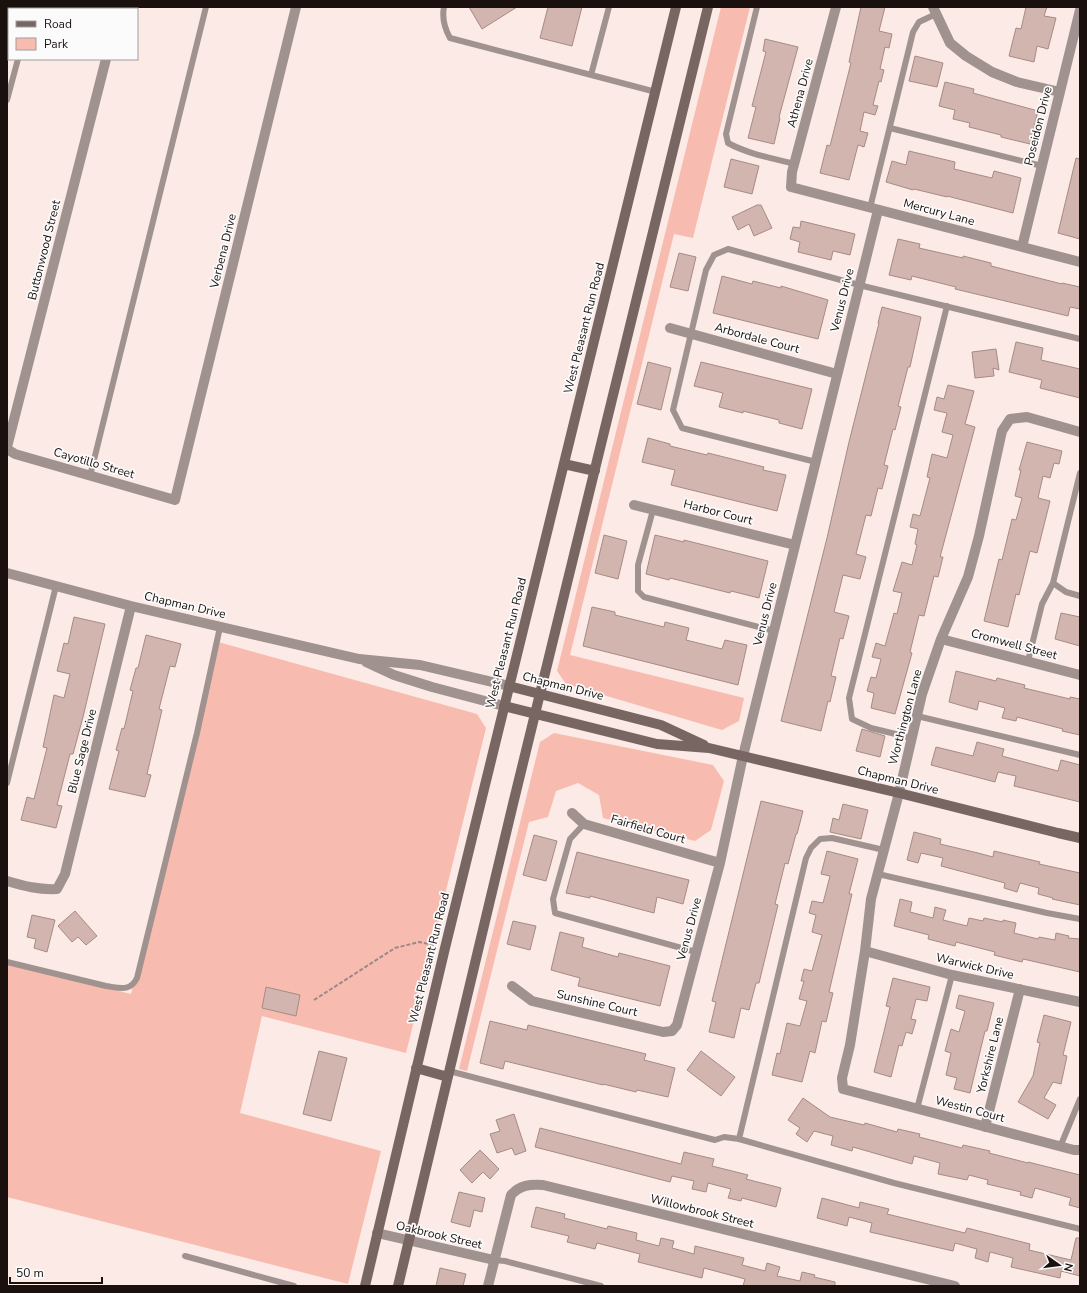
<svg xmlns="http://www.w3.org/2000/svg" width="1087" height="1293" font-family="'Nunito Sans',sans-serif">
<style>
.green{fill:#f8bbaf}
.building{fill:#d2b5af;stroke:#a68b85}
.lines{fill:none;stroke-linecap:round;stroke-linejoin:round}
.path{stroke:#988a87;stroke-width:2;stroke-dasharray:4 2;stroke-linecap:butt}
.lane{stroke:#9f928f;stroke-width:6}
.street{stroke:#9f928f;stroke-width:10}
.secondary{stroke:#786663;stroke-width:10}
.labels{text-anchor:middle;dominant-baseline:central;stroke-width:3.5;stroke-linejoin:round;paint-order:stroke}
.street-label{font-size:12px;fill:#1a110f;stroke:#fbfbfb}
</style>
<rect width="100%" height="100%" fill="#fceae6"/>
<path class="green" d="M721 7H750L693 238 674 234 570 655 744 698 739 721 722 730 566 684 557 671Z
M218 642 477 714 486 728 406 1053 262 1016 240 1113 381 1151 348 1284 7 1197V964L131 994Z
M554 733 713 765 724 781 711 830 695 841 603 818 599 795 578 783 556 791 548 817 529 822 467 1071 459 1069 540 742Z"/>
<path class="building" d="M469 7H517L482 29Z
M548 7H582L572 46 540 38Z
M861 7H885L879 31 892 34 889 48 885 47 880 69 884 70 881 82 879 81 873 105 878 106 875 115 864 112 860 131 868 133 864 147 858 145 849 180 820 173 827 145 830 146 851 63 849 62Z
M1026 7H1047L1044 16 1056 18 1048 49 1037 46 1034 62 1009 56 1016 28 1021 29Z
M765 39 798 47 779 117 780 118 774 144 748 138 756 107 752 106 766 52 763 51Z
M915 56 943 63 937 87 909 81Z
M945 82 974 89 973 93 1038 111 1030 144 1001 137V135L969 127 970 123 953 119 955 110 939 106Z
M909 151 955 162 954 169 992 178 994 171 1021 178 1013 213 947 196V197L914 189 913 190 886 182 892 161 906 165Z
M1076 158 1080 159V239L1058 233Z
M731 159 759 166 752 194 724 187Z
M757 205H761L772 228 754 236 749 224 738 230 732 217Z
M801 221 855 234 850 255 833 251 831 260 798 252 800 242 790 239 793 227 800 228Z
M898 239 920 244 919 248 963 258V256L991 263V266L1062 284V283L1080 287V309L1070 307 1068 316 955 289 956 287 912 276 911 280 889 275Z
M679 253 696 257 688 291 670 287Z
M722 276 752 284 753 281 781 288V286L828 300 818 339 713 313Z
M882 307 921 317 910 367H908L898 406 901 407 895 430 893 429 884 465 888 466 882 489 878 488 871 516 866 515 856 554 866 557 860 579 843 575 834 612 849 616 843 639 840 638 831 676 836 677 830 702 828 701 821 731 781 721 827 538 849 442 879 323H878Z
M1016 342 1043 348 1041 360 1080 369V398L1040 388 1042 380 1009 372Z
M996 349 999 370 993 368 994 376 975 378 972 352Z
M648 362 671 368 661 410 637 404Z
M701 362 812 389 802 429 779 423V420L743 411V413L719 407 723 393 694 386Z
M948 385 974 391 965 424 975 427 940 557H943L938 577 934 576 924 616 919 615 910 652 912 653 895 714 871 708 874 693 867 691 871 677 876 678 881 659 872 657 876 643 885 646 894 613 897 614 902 593 893 591 902 562 912 565 917 545 915 544 918 529 910 527 913 514 920 516 930 478 927 477 932 454 947 458 953 435 942 432 947 413 934 410 937 397 944 399Z
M648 438 670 444V446L707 455 708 453 764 467 763 470 786 475 777 511 671 485 675 470 642 462Z
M1027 442 1062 451 1059 464 1054 463 1050 478 1043 476 1038 498 1050 501 1037 553 1030 551 1019 595 1016 594 1008 627 984 621 999 559 1002 560 1012 519 1016 520 1022 498 1015 496 1021 470H1019Z
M604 535 627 541 618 579 595 573Z
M655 535 684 542V540L768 561 759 598 731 591 730 593 670 578 669 580 646 574Z
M592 607 615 612V615L664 627 665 622 689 628 686 640 722 649 725 640 747 645 738 685 583 646Z
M1061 613 1080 617V646L1055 639Z
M74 617 105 624 83 717 73 754H70L57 805 62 806 56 828 21 820 27 797 34 799 47 748 43 747 54 695 64 698 70 674 57 671 64 643 68 644Z
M146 635 181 644 175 667 170 666 159 709 162 710 147 774 151 775 145 797 109 789 119 751 116 750 122 728 124 729 133 691 130 690 136 668H138Z
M956 671 996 681 997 678 1025 685 1024 688 1070 699V697L1080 699V735L1062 731 1063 729 1017 717 1016 721 1002 718 1005 708 979 701 977 710 949 702Z
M862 729 885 736 880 757 856 751Z
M977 742 1004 749 1002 756 1058 771 1061 760 1080 765V802L1014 786 1016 776 998 772 995 782 931 765 936 747 973 756Z
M761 801 803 811 797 834H796L788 864 785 863 775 904 778 905 759 983H756L749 1010 741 1008 734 1038 709 1032 716 1002 712 1001Z
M843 804 868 810 861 839 830 832 833 818 839 820Z
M914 832 941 839 940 844 978 853 993 857 994 851 1040 862 1039 864 1080 873V905L1052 899 1053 898 1038 894 1039 888 1020 883 1017 892 1004 888 1005 883 941 866 943 858 921 853 918 863 907 860Z
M534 835 557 841 546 881 523 875Z
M827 851 858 859 849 894H852L829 992 833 993 826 1022 822 1021 815 1053 810 1051 802 1082 772 1075 777 1053 780 1054 787 1023 800 1026 807 1001 799 999 804 981H801L804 969 812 971 822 935 812 932 816 915 809 913 812 901 823 903 830 876 821 874Z
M577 852 689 880 683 904 657 897 654 913 590 896V898L566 893Z
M900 899 912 902 910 912 933 918 935 907 946 910 943 920 967 926 969 918 983 921 984 918 1003 922V920L1016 923 1014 933 1038 939 1039 937 1055 940 1056 933 1069 936 1068 938 1080 939V972L1023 959 1022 962 994 955 995 952 956 942 955 946 928 939 929 935 894 926Z
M75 911 97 936 86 945 78 937 72 942 58 926Z
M32 915 55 920 47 952 34 948 36 939 27 937Z
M513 921 536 926 530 950 507 944Z
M560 932 584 938 582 947 618 957 619 953 670 966 660 1006 578 986 580 978 551 970Z
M893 978 930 987 927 1001 916 999 911 1019 916 1020 912 1034 906 1032 902 1046 899 1045 891 1077 874 1072 890 1007 886 1006Z
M266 987 300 995 296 1016 262 1008Z
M959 995 994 1003 987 1031H985L970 1093 954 1089 957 1078 946 1075 951 1053 945 1051 951 1029 959 1032 965 1011 956 1008Z
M1044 1015 1071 1022 1063 1055 1067 1056 1061 1084 1053 1082 1044 1098 1056 1105 1048 1119 1018 1102 1033 1076 1040 1043 1037 1042Z
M490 1021 527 1030 528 1025 646 1054 644 1060 675 1068 668 1097 637 1090 636 1092 603 1084V1085L505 1061 503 1069 480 1063Z
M319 1051 347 1058 331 1121 303 1114Z
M701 1051 735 1077 721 1096 687 1070Z
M803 1098 830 1117 864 1125 865 1123 897 1132 898 1129 920 1134 919 1137 962 1148 963 1145 990 1151 989 1153 1028 1163V1162L1080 1175V1208L1069 1205 1071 1198 1035 1188 1032 1198 1020 1195 1021 1192 987 1184 988 1180 969 1175 967 1180 938 1174 940 1163 914 1156 912 1164 853 1147 852 1151 831 1145 833 1136 814 1131 807 1142 796 1134 800 1128 788 1120Z
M514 1114 526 1151 515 1155 512 1148 497 1153 490 1134 500 1131 496 1120Z
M540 1128 681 1164 684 1152 714 1159 712 1166 748 1175 746 1179 781 1188 776 1207 742 1198 741 1201 728 1198 731 1189 708 1183 706 1192 692 1189 694 1181 672 1176 670 1182 535 1147Z
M480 1150 499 1169 490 1179 483 1172 472 1183 460 1170Z
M459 1192 485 1198 482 1212 474 1210 470 1227 451 1222Z
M822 1198 859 1208 860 1202 889 1209 887 1214 965 1233 967 1228 1030 1244 1029 1250 1071 1260 1076 1238H1080V1276L1061 1271 1060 1278 1011 1267 1013 1258 990 1252 988 1262 975 1258 977 1249 955 1243 953 1251 870 1232 872 1223 849 1217 847 1226 817 1218Z
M536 1207 565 1214 564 1218 607 1229 608 1226 637 1233 636 1240 659 1246 661 1238 674 1241 672 1248 694 1254 695 1246 744 1258 742 1265 765 1271 767 1263 780 1267 777 1276 800 1281 802 1272 815 1275 814 1277 835 1282V1286H743L745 1279 704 1268 702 1278 638 1262 640 1254 597 1243 595 1249 567 1242 569 1236 531 1227Z
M440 1268 466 1274 463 1286H436Z"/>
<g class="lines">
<path class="path" d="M314 1000 395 948 419 942 434 945"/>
<path class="lane" d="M444 7C442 17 445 29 450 38L656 92
M757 7 726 134 728 143C748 154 772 158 794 164
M30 9 31 7
M591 75 609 7
M7 100 18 59
M890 128 1042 166
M870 208 913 32 919 22 936 14
M816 462 682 428 673 410 706 270 714 255 728 249 859 285 1080 339
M90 476 206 7
M653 510 638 565V591L644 597 774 631
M1053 583 1066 592 1080 596
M1028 661 1042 604 1053 583 1080 473
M917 716 1080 755
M912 738 871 728 852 719 849 698 947 306
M7 783 56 586
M584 824 570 839 553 899 555 913 696 952
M878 874 1047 913 1080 919
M7 962 106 986C120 988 130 992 137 978L197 733 220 627
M449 1071 715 1140 724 1137 739 1139 894 1183 1080 1229
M917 1109 952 975
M739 1139 806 858 811 848 820 839 832 838 884 850
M1060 1147 1080 1099
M185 1256 294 1286
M494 1260 505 1261 601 1286"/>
<path class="street" d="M836 7 792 172 791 187 1080 262
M933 7 950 43 966 56 992 72 1017 82 1060 92
M118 9 119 7
M1022 247 1080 10
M670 328 837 374
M1080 432 1027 417 1010 419 1002 431 979 536 968 577 941 639 922 694 899 793 871 899 865 951 850 1045 842 1078 843 1089 1074 1150H1080
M7 447 106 59
M7 449 15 454 175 500 296 7
M634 505 795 545
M7 573 131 606 359 659 420 665 509 686
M941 639 1080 675
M366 662 394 675 432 687 504 706
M572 813 584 824 720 863
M7 881C24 886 39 890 57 889L65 874 131 606
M865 951 952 975 1080 1002
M512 986 532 1001 663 1032 672 1031 677 1025 720 863 743 756 878 210
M985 1127 1020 989
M377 1233 494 1260
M488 1286 511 1195C520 1185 530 1184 543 1185L955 1286"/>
<path class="secondary" d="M564 464 595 471
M509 686 661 725 704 745
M504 706 657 744 709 748 899 793 1058 833 1080 838
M416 1068 448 1077
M365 1286 445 948 676 7
M398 1286 513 804 708 7"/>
</g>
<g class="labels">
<g class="street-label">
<text transform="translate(800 93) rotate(-75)">Athena Drive</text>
<text transform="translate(1038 126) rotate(-76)">Poseidon Drive</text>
<text transform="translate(939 212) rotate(15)">Mercury Lane</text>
<text transform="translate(44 250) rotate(-76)">Buttonwood Street</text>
<text transform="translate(223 251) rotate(-76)">Verbena Drive</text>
<text transform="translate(842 300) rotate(-76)">Venus Drive</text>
<text transform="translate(584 328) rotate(-76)">West Pleasant Run Road</text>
<text transform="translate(757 338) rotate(15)">Arbordale Court</text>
<text transform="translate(94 463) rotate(16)">Cayotillo Street</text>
<text transform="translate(718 512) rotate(14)">Harbor Court</text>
<text transform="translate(185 605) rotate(13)">Chapman Drive</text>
<text transform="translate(765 614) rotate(-76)">Venus Drive</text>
<text transform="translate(506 643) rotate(-76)">West Pleasant Run Road</text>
<text transform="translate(1014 644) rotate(15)">Cromwell Street</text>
<text transform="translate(563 686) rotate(14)">Chapman Drive</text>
<text transform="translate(905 717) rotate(-75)">Worthington Lane</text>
<text transform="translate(82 751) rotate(-76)">Blue Sage Drive</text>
<text transform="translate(898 780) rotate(14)">Chapman Drive</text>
<text transform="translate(648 829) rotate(16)">Fairfield Court</text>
<text transform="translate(689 929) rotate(-75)">Venus Drive</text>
<text transform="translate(429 958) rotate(-76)">West Pleasant Run Road</text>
<text transform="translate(975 966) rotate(13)">Warwick Drive</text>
<text transform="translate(597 1003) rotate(13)">Sunshine Court</text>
<text transform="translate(990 1055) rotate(-76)">Yorkshire Lane</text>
<text transform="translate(970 1109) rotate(15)">Westin Court</text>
<text transform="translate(702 1211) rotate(14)">Willowbrook Street</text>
<text transform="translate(439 1235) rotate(13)">Oakbrook Street</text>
</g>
</g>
<rect width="1087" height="1293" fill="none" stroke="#1a110f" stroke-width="16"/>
<rect x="8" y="8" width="130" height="52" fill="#fbfbfb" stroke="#a19d9d"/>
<rect x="16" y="21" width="20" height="6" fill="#786663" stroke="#a19d9d"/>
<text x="44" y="28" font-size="12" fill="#1a110f">Road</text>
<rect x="16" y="38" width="20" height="12" fill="#f8bbaf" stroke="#a19d9d"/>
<text x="44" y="48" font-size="12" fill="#1a110f">Park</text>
<g transform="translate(1059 1265) rotate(104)" stroke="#fbfbfb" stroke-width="3" paint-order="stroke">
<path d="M0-3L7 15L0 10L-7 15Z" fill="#1a110f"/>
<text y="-6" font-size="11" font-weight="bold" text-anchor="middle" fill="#1a110f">N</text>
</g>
<path d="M10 1277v6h92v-6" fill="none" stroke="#1a110f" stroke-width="2"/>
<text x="16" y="1277" font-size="12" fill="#1a110f" stroke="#fbfbfb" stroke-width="3" paint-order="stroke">50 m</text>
</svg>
